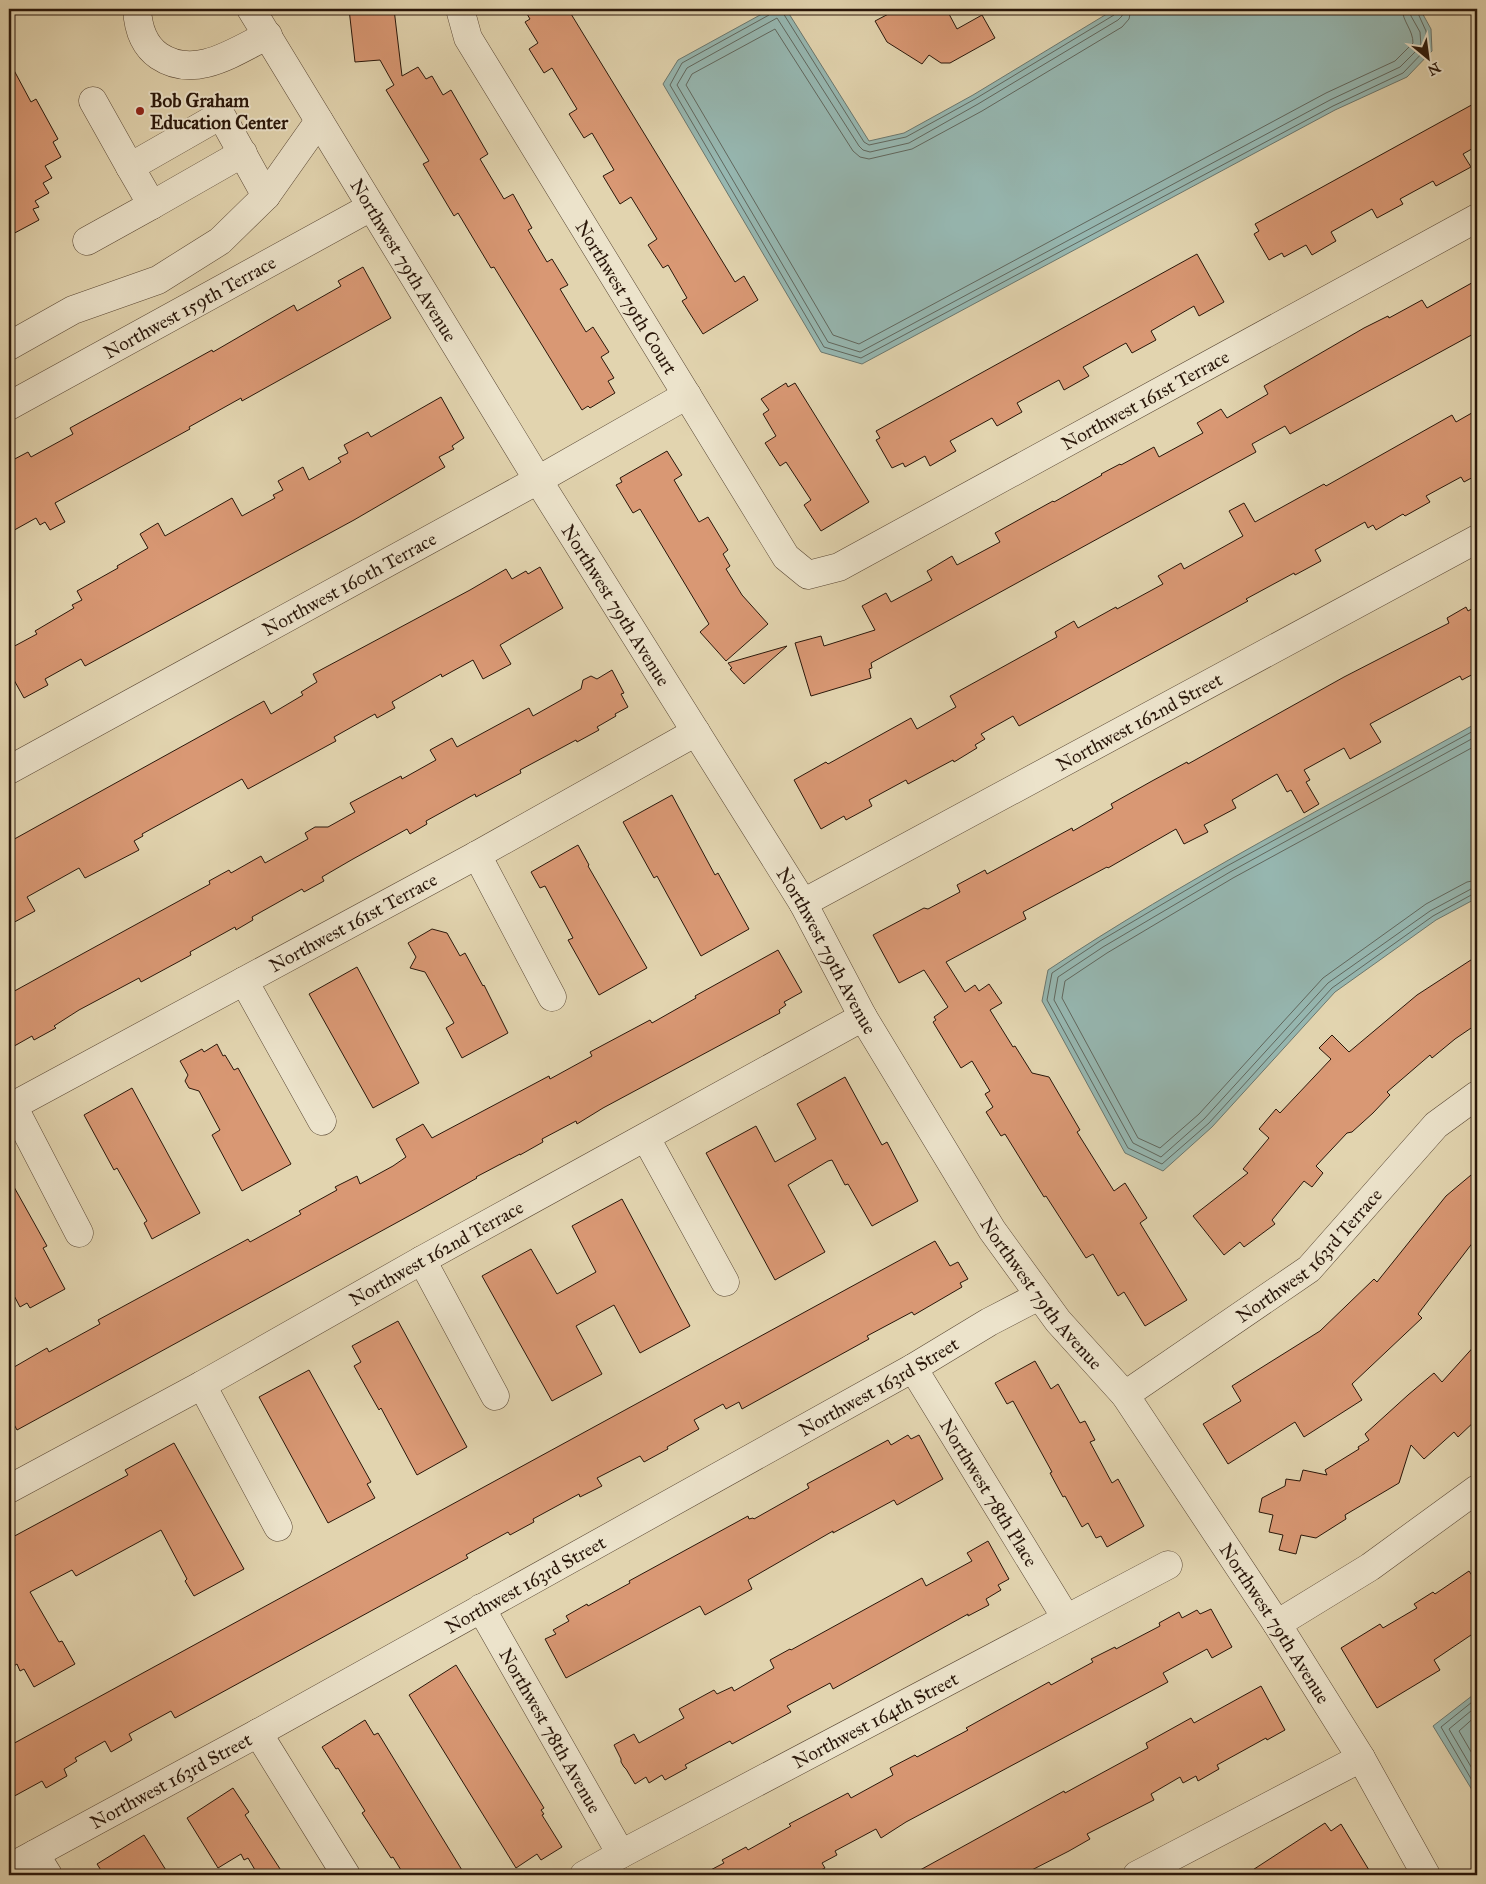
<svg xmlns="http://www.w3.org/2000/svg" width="1486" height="1884" font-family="'IM FELL Great Primer',serif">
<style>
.water{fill:#96b7b1;stroke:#6b776e}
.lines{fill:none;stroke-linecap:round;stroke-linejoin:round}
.shore{stroke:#60675e;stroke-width:1}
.building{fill:#d99874;stroke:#2a170a}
.minor-casing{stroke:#584633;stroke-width:29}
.minor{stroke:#ece3cb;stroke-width:28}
.poi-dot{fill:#8f2418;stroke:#ece3cb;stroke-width:2}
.labels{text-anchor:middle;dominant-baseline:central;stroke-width:4;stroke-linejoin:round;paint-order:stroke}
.poi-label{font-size:19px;font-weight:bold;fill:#2a170a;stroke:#ece3cb;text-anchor:start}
.street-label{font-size:19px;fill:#2a170a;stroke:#ece3cb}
</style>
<rect width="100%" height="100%" fill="#e2d4af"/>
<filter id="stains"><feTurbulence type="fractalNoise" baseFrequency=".004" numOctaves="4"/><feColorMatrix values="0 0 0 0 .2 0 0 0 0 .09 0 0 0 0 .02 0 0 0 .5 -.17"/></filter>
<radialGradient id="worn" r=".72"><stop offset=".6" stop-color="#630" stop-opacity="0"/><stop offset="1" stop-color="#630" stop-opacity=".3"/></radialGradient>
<path class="water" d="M771 9H786L869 141 904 133 973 95 1115 9H1420L1431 29 1432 51 1407 77 1335 110 862 364 821 352 663 84 678 60Z
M1477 723V898L1436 920 1335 992 1212 1127 1163 1171 1125 1153 1042 1001 1048 970C1185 879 1333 803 1477 723Z
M1477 1692V1798L1433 1726Z"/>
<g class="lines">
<path class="shore" d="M772 9 769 15 682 63 670 85 824 347 861 358 1333 106 1403 73 1427 48 1426 31 1416 9
M782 9 783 13 864 142 869 145 906 137 975 99 1114 15 1117 9
M1123 9 1122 16 1118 20 978 104 909 143 870 152 863 150 859 146 777 18 687 68 677 85 828 342 860 352 1330 100 1400 67 1421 46 1420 32 1411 16 1409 9
M1131 9 1129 19 1122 27 982 111 912 149 869 159 860 157 853 151 775 29 692 74 686 85 833 335 859 344 1326 93 1395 61 1413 43C1413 30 1403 22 1402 9
M1477 729 1227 866 1100 941 1052 973 1047 1000 1128 1148 1162 1164 1209 1123 1332 988 1433 916 1473 894H1477
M1477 736 1230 872 1103 947 1058 977 1054 1000 1133 1143 1161 1157 1204 1119 1328 983 1430 911 1471 889 1477 887
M1477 745 1233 878 1107 953 1065 981 1062 998 1138 1138 1160 1148 1199 1114 1323 978 1426 904 1467 882 1477 880
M1477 1698 1441 1727 1477 1789
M1477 1706 1449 1729 1477 1777
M1477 1715 1459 1731 1477 1762"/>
</g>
<path class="building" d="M349 9H394L402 76 418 67 426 79 432 76 443 95 451 90 488 154 480 159 504 199 513 194 532 228 528 230 547 262 552 259 568 285 560 289 586 332 593 327 609 352 601 357 614 378 608 381 615 393 590 408 588 406 582 410 494 267 491 268 458 213 454 216 423 164 429 161 386 90 394 85 380 60 355 62Z
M524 9H568L735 282 744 276 758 300 703 334 682 301 687 298 668 265 663 268 648 245 657 239 631 197 620 204 603 176 614 170 592 133 584 138 569 114 577 109 552 68 544 73 529 49 538 43 525 22 530 19Z
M898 9H941L949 14 957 29 982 15 995 38 950 63H941L929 55 922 64 887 42 875 21Z
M9 61 31 102 36 99 58 139 53 142 61 157 45 166 52 178 43 183 49 193 35 201 39 207 33 209 39 220 9 236Z
M1477 102V146L1463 154 1471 167 1436 186 1433 181 1400 199 1403 204 1377 218 1372 209 1331 232 1336 241 1312 255 1306 245 1284 257 1282 253 1269 260 1254 234 1259 231 1255 224Z
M1197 254 1224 302 1199 316 1194 306 1151 331 1156 340 1132 353 1126 343 1083 367 1089 376 1064 390 1059 380 1017 403 1022 412 997 426 992 418 950 441 956 451 930 466 925 456 905 467 903 463 892 468 876 440 880 438 876 431Z
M363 267 391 318 242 401 241 398 189 427 190 429 55 503 65 522 50 530 45 522 40 525 36 518 9 533V462L28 452 31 457 73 434 70 428 174 371 212 350 213 352 294 305 297 311 341 286 338 281Z
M1477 280V332L1290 434 1285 426 1252 444 1256 452 871 663 872 668 869 669 871 678 811 696 795 643 821 636 824 646 875 630 862 606 886 593 891 602 932 580 927 571 952 556 957 565 1000 542 995 533 1053 501 1054 502 1102 475 1101 474 1120 464 1121 465 1154 447 1159 457 1203 433 1197 423 1221 409 1227 418 1268 394 1264 386 1364 328 1388 316 1389 318 1422 300 1427 308Z
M786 383 788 387 795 383 869 502 821 531 804 505 811 500 786 462 780 466 765 443 776 436 763 414 769 410 761 399Z
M441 397 464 438 452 446 454 449 439 457 445 467 354 520 85 666 81 659 45 679 48 685 24 698 9 671V649L37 634 35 631 74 608 72 605 82 600 77 591 118 568 117 566 148 548 140 534 158 523 165 536 232 498 242 516 275 498 273 495 283 490 278 481 303 467 309 480 341 462 338 458 348 453 344 445 368 432 371 437Z
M1477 410V475L1464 482 1461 477 1426 496 1430 502 1405 516 1403 514 1376 530 1373 525 1368 528 1365 522 1315 550 1321 561 1295 575 1294 573 1246 599 1248 601 1019 726 1013 716 981 734 985 739 975 745 977 748 954 762 953 760 908 784 906 780 869 800 872 806 846 820 844 816 821 829 794 780 826 762 828 764 911 718 917 729 956 707 950 696 1057 637 1055 632 1074 621 1078 628 1116 607 1117 609 1163 584 1158 576 1181 563 1184 569 1243 536 1229 511 1244 503 1255 522 1324 484 1326 486 1452 415 1456 422Z
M667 451 682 475 674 480 699 522 708 517 728 550 723 554 730 566 726 569 742 595 768 624 726 661 700 632 709 624 640 509 633 513 616 485 622 482 620 478Z
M540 567 563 608 500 645 511 664 483 679 473 660 442 677 441 674 392 702 395 708 377 718 375 714 334 737 336 741 248 789 242 779 142 834 143 836 134 841 139 850 85 878 79 868 27 897 35 911 9 925V842L264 701 271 714 303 695 301 692 317 682 313 674 470 590 506 569 512 579 526 571 528 574Z
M1477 606V672L1462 680 1460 676 1370 724 1381 742 1350 759 1344 748 1304 770 1310 780 1306 782 1319 804 1304 813 1291 790 1287 792 1277 774 1232 800 1236 808 1204 825 1208 832 1184 844 1176 829 1108 868 1107 867 1023 912 1026 919 946 962 965 992 975 985 979 991 989 984 1002 1003 990 1010 1013 1047 1015 1046 1032 1073 1049 1077 1080 1130 1077 1132 1114 1191 1125 1183 1147 1218 1140 1223 1187 1300 1145 1326 1124 1292 1118 1296 1093 1254 1086 1258 1046 1196 1044 1197 1005 1134 1001 1136 986 1112 993 1107 985 1094 990 1091 972 1061 961 1068 933 1022 936 1020 934 1017 948 1007 924 970 899 983 873 935 924 908 928 909 960 892 957 885 985 870 987 874 1072 828 1073 831 1113 808 1111 804 1152 781 1187 762 1188 764 1344 677 1449 623 1447 618 1466 607 1468 611Z
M787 646 744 684 730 669 732 668 728 663Z
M612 670 624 693 621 694 628 707 615 714 616 716 597 727 599 730 577 742 576 740 520 770 521 773 476 797 475 794 426 821 427 824 410 834 407 829 353 859 322 877 324 881 304 892 302 889 252 917 253 920 236 930 235 927 190 952 191 955 141 982 139 978 79 1010 54 1026 56 1028 34 1040 32 1036 9 1049V994L210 884 209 881 229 870 231 873 261 856 265 863 308 839 305 833 315 827H328L355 812 350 803 401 776 402 779 436 760 430 750 452 738 457 747 529 708 533 716 581 689 583 680 591 676 597 679Z
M672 795 715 875 718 873 749 929 701 956 657 876 654 878 623 822Z
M578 845 589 865 588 866 647 968 599 995 568 940 573 938 545 886 540 888 531 872Z
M432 929 447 933 460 956 465 953 483 986 484 985 508 1033 462 1058 446 1028 454 1023 425 972 410 968 416 957 408 943Z
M778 950 802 992 784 1002 786 1005 779 1010 780 1013 603 1108 577 1124 576 1121 542 1139 543 1142 520 1155V1154L476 1177 477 1178 418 1211 17 1430 9 1415V1370L47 1348 49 1352 100 1324 98 1320 248 1239 250 1242 301 1214 299 1211 337 1190 335 1187 357 1176 360 1184 393 1166 406 1157 396 1139 423 1124 432 1138 549 1076 550 1079 592 1056 590 1052 650 1020 652 1023 696 998 695 996Z
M1477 956V1024L1455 1039 1432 1058 1430 1055 1387 1092 1390 1095 1373 1113 1352 1132 1347 1133 1316 1166 1323 1173 1312 1187 1304 1181 1272 1220 1275 1224 1244 1247 1240 1242 1224 1255 1193 1216 1248 1173 1243 1169 1269 1138 1259 1129 1276 1109 1280 1113 1331 1059 1319 1048 1332 1035 1349 1052 1417 995Z
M357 967 419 1083 373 1108 309 994Z
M217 1044 223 1056 225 1055 234 1070 238 1068 291 1164 242 1191 212 1135 220 1130 199 1091 189 1088 185 1081 188 1075 180 1061 202 1049 204 1052Z
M845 1077 882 1145 887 1142 918 1201 872 1226 848 1184 845 1185 832 1160 828 1161 788 1185 825 1252 775 1280 706 1153 756 1126 775 1162 816 1139 797 1104Z
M132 1088 200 1213 152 1239 144 1223 147 1221 117 1168 114 1170 84 1115Z
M1477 1170V1237L1418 1314 1422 1318 1352 1384 1362 1400 1304 1437 1295 1422 1228 1464 1203 1424 1241 1401 1232 1386 1320 1331 1374 1279 1377 1282 1446 1196Z
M9 1178 47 1246 43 1248 65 1289 30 1308 27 1303 20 1307 9 1286Z
M622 1199 690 1326 640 1353 614 1305 576 1326 602 1374 552 1401 482 1276 531 1249 557 1294 596 1272 572 1226Z
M935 1241 950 1266 958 1262 968 1279 960 1283 962 1287 914 1315 912 1312 867 1336 869 1339 742 1409 739 1402 726 1409 723 1404 694 1420 699 1429 667 1447 668 1449 644 1462 640 1456 597 1478 602 1486 580 1497 579 1494 533 1519 534 1522 510 1535 508 1532 466 1555 468 1558 175 1718 171 1711 129 1734 132 1740 111 1752 105 1741 75 1758 77 1761 64 1769 67 1776 46 1788 42 1781 9 1799V1746Z
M398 1321 467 1447 417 1475 381 1408 379 1410 354 1366 361 1362 352 1346Z
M1477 1343V1419L1458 1437 1454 1432 1424 1459 1411 1445 1399 1483 1345 1515 1346 1519 1316 1538 1301 1535 1296 1554 1279 1550 1283 1535 1269 1532 1273 1515 1259 1512 1262 1498 1285 1486 1286 1479 1300 1481 1303 1470 1327 1475 1325 1470 1359 1449 1358 1447 1369 1440 1365 1434 1408 1395 1434 1373 1442 1382Z
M1035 1361 1051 1389 1058 1384 1080 1423 1085 1421 1095 1440 1090 1442 1112 1483 1118 1479 1144 1526 1107 1547 1101 1536 1096 1538 1088 1523 1082 1527 1065 1496 1063 1497 1050 1473 1052 1472 1013 1401 1007 1404 995 1383Z
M309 1370 371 1482 367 1484 375 1498 328 1523 259 1397Z
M908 1435 911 1439 919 1435 943 1479 897 1505 894 1500 833 1533V1531L748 1580 752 1589 705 1615 700 1606 566 1678 545 1639 556 1634 553 1630 569 1621 566 1616 587 1604 588 1606 630 1583 629 1581 748 1516 749 1519 753 1518 754 1519 809 1488 807 1484 888 1440 891 1445Z
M174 1443 244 1569 194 1596 185 1581 187 1579 161 1530 76 1576 72 1570 30 1592 59 1642 62 1641 75 1664 34 1687 24 1669 20 1671 17 1664 9 1669V1539L128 1475 125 1470Z
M988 1541 1009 1579 998 1585 1001 1590 986 1599 989 1605 968 1616V1614L833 1689 830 1683 787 1706 791 1712 732 1744 730 1741 685 1765 687 1768 665 1780 662 1775 649 1783 646 1777 635 1784 626 1769 624 1767 621 1762V1759L614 1745 634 1734 639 1743 684 1718 679 1709 714 1690 717 1694 732 1687 734 1691 774 1668 770 1660 790 1649 791 1650 922 1578 926 1586 972 1561 967 1553Z
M1469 1571 1477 1583V1631L1434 1660 1440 1670 1377 1708 1341 1648 1380 1624 1383 1628 1417 1608 1414 1604 1433 1592 1435 1594Z
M1211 1609 1232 1647 1212 1658 1207 1649 1163 1673 1168 1682 906 1822 881 1838 876 1829 835 1851 837 1855 822 1863 825 1868 811 1875H701L724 1863 722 1860 746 1847 748 1850 791 1826 789 1824 848 1793 851 1798 893 1775 890 1768 915 1755 917 1757 968 1730 966 1728 1049 1682 1051 1685 1093 1662 1091 1659 1115 1647 1116 1649 1160 1626 1159 1623 1179 1612 1182 1618 1197 1610 1200 1614Z
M456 1665 544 1808 541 1810 544 1814 542 1815 562 1847 541 1860 537 1854 516 1868 409 1695Z
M1261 1686 1285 1730 1267 1740 1266 1738 1217 1765 1219 1769 1198 1781 1196 1776 1183 1783 1180 1777 1151 1794 1154 1800 1087 1834 1090 1839 1069 1851 1022 1875H911L1064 1791 1065 1793 1148 1748 1146 1743 1191 1718 1194 1723Z
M365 1720 374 1735 378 1733 465 1875H404L393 1857 391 1858 362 1813 365 1811 338 1768 336 1769 322 1747Z
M233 1788 249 1812 245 1815 284 1875H258L248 1858 244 1860 241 1854 218 1868 187 1818Z
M1325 1823 1331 1831 1341 1824 1372 1875H1245Z
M144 1835 169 1875H104L97 1864Z"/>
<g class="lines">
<g class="minor-casing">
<g id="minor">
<path d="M137 9C138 28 143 45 159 56 195 80 234 52 268 35"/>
<path id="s1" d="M251 9 538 480 803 903 863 1017 992 1230 1058 1321 1125 1395 1277 1624 1361 1758 1426 1875"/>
<path id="s2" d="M460 9 468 38 786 557 808 575 839 567 1477 218"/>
<path d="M93 101 130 167 221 115 266 196"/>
<path d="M130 167 152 205 243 153"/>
<path d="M87 241 152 205"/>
<path d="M9 346 73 310 158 280 220 241 266 196 319 121"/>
<path id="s3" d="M9 406 371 207"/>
<path id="s4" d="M9 770 538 480 687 395"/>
<path d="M477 855 552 997"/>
<path id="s5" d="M803 903 1477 539"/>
<path d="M244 981 322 1121"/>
<path d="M13 1106 79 1233"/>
<path id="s6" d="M9 1108 477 855 696 732"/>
<path d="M646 1138 725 1282"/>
<path d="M422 1260 495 1396"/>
<path id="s7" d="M913 1368 1066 1618"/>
<path d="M202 1385 278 1527"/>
<path id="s8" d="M1125 1395 1309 1269 1436 1125 1477 1095"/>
<path id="s9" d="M9 1489 202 1385 422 1260 863 1017"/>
<path id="s10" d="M481 1608 621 1854"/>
<path d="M1277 1624 1370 1567 1477 1489"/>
<path d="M258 1733 346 1875"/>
<path d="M35 1854 48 1875"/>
<path id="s11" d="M9 1868 258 1733 913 1368 989 1322 1039 1296"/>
<path id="s12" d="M584 1875 621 1854 1168 1565"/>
<path d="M1137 1875 1361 1758"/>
</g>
</g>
<use href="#minor" class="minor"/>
</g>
<circle class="poi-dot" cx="140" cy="111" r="5"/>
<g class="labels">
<g class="poi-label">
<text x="150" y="100">Bob Graham<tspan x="150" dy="22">Education Center</tspan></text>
</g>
<g class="street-label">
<text stroke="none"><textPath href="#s1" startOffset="294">Northwest 79th Avenue</textPath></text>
<text stroke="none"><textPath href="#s2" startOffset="334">Northwest 79th Court</textPath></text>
<text stroke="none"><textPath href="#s3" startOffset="206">Northwest 159th Terrace</textPath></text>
<text stroke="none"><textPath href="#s2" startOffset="1048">Northwest 161st Terrace</textPath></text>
<text stroke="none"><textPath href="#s4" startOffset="388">Northwest 160th Terrace</textPath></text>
<text stroke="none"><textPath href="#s1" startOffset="699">Northwest 79th Avenue</textPath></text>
<text stroke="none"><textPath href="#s5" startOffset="382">Northwest 162nd Street</textPath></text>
<text stroke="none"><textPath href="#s6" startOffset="391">Northwest 161st Terrace</textPath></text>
<text stroke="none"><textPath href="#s1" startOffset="1104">Northwest 79th Avenue</textPath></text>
<text stroke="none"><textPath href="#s9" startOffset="488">Northwest 162nd Terrace</textPath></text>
<text stroke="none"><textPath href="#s8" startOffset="232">Northwest 163rd Terrace</textPath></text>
<text stroke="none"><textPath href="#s1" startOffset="1509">Northwest 79th Avenue</textPath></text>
<text stroke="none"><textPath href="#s11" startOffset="994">Northwest 163rd Street</textPath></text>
<text stroke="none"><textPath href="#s7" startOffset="146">Northwest 78th Place</textPath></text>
<text stroke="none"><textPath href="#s11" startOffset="589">Northwest 163rd Street</textPath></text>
<text stroke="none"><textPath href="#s1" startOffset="1914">Northwest 79th Avenue</textPath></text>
<text stroke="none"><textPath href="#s12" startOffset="330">Northwest 164th Street</textPath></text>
<text stroke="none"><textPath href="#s10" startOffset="141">Northwest 78th Avenue</textPath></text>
<text stroke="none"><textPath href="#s11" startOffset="184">Northwest 163rd Street</textPath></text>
</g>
</g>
<rect width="1486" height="1884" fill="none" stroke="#e2d4af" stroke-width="30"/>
<rect x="10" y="10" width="1466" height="1864" fill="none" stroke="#2a170a" stroke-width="2.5"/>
<rect x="15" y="15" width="1456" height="1854" fill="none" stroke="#2a170a"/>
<g transform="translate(1428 58) rotate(151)" stroke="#ece3cb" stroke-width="4" paint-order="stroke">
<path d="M0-4L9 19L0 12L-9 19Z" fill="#2a170a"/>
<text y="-8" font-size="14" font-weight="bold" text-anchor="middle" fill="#2a170a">N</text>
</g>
<rect width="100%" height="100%" filter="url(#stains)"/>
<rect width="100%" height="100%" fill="url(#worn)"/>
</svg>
